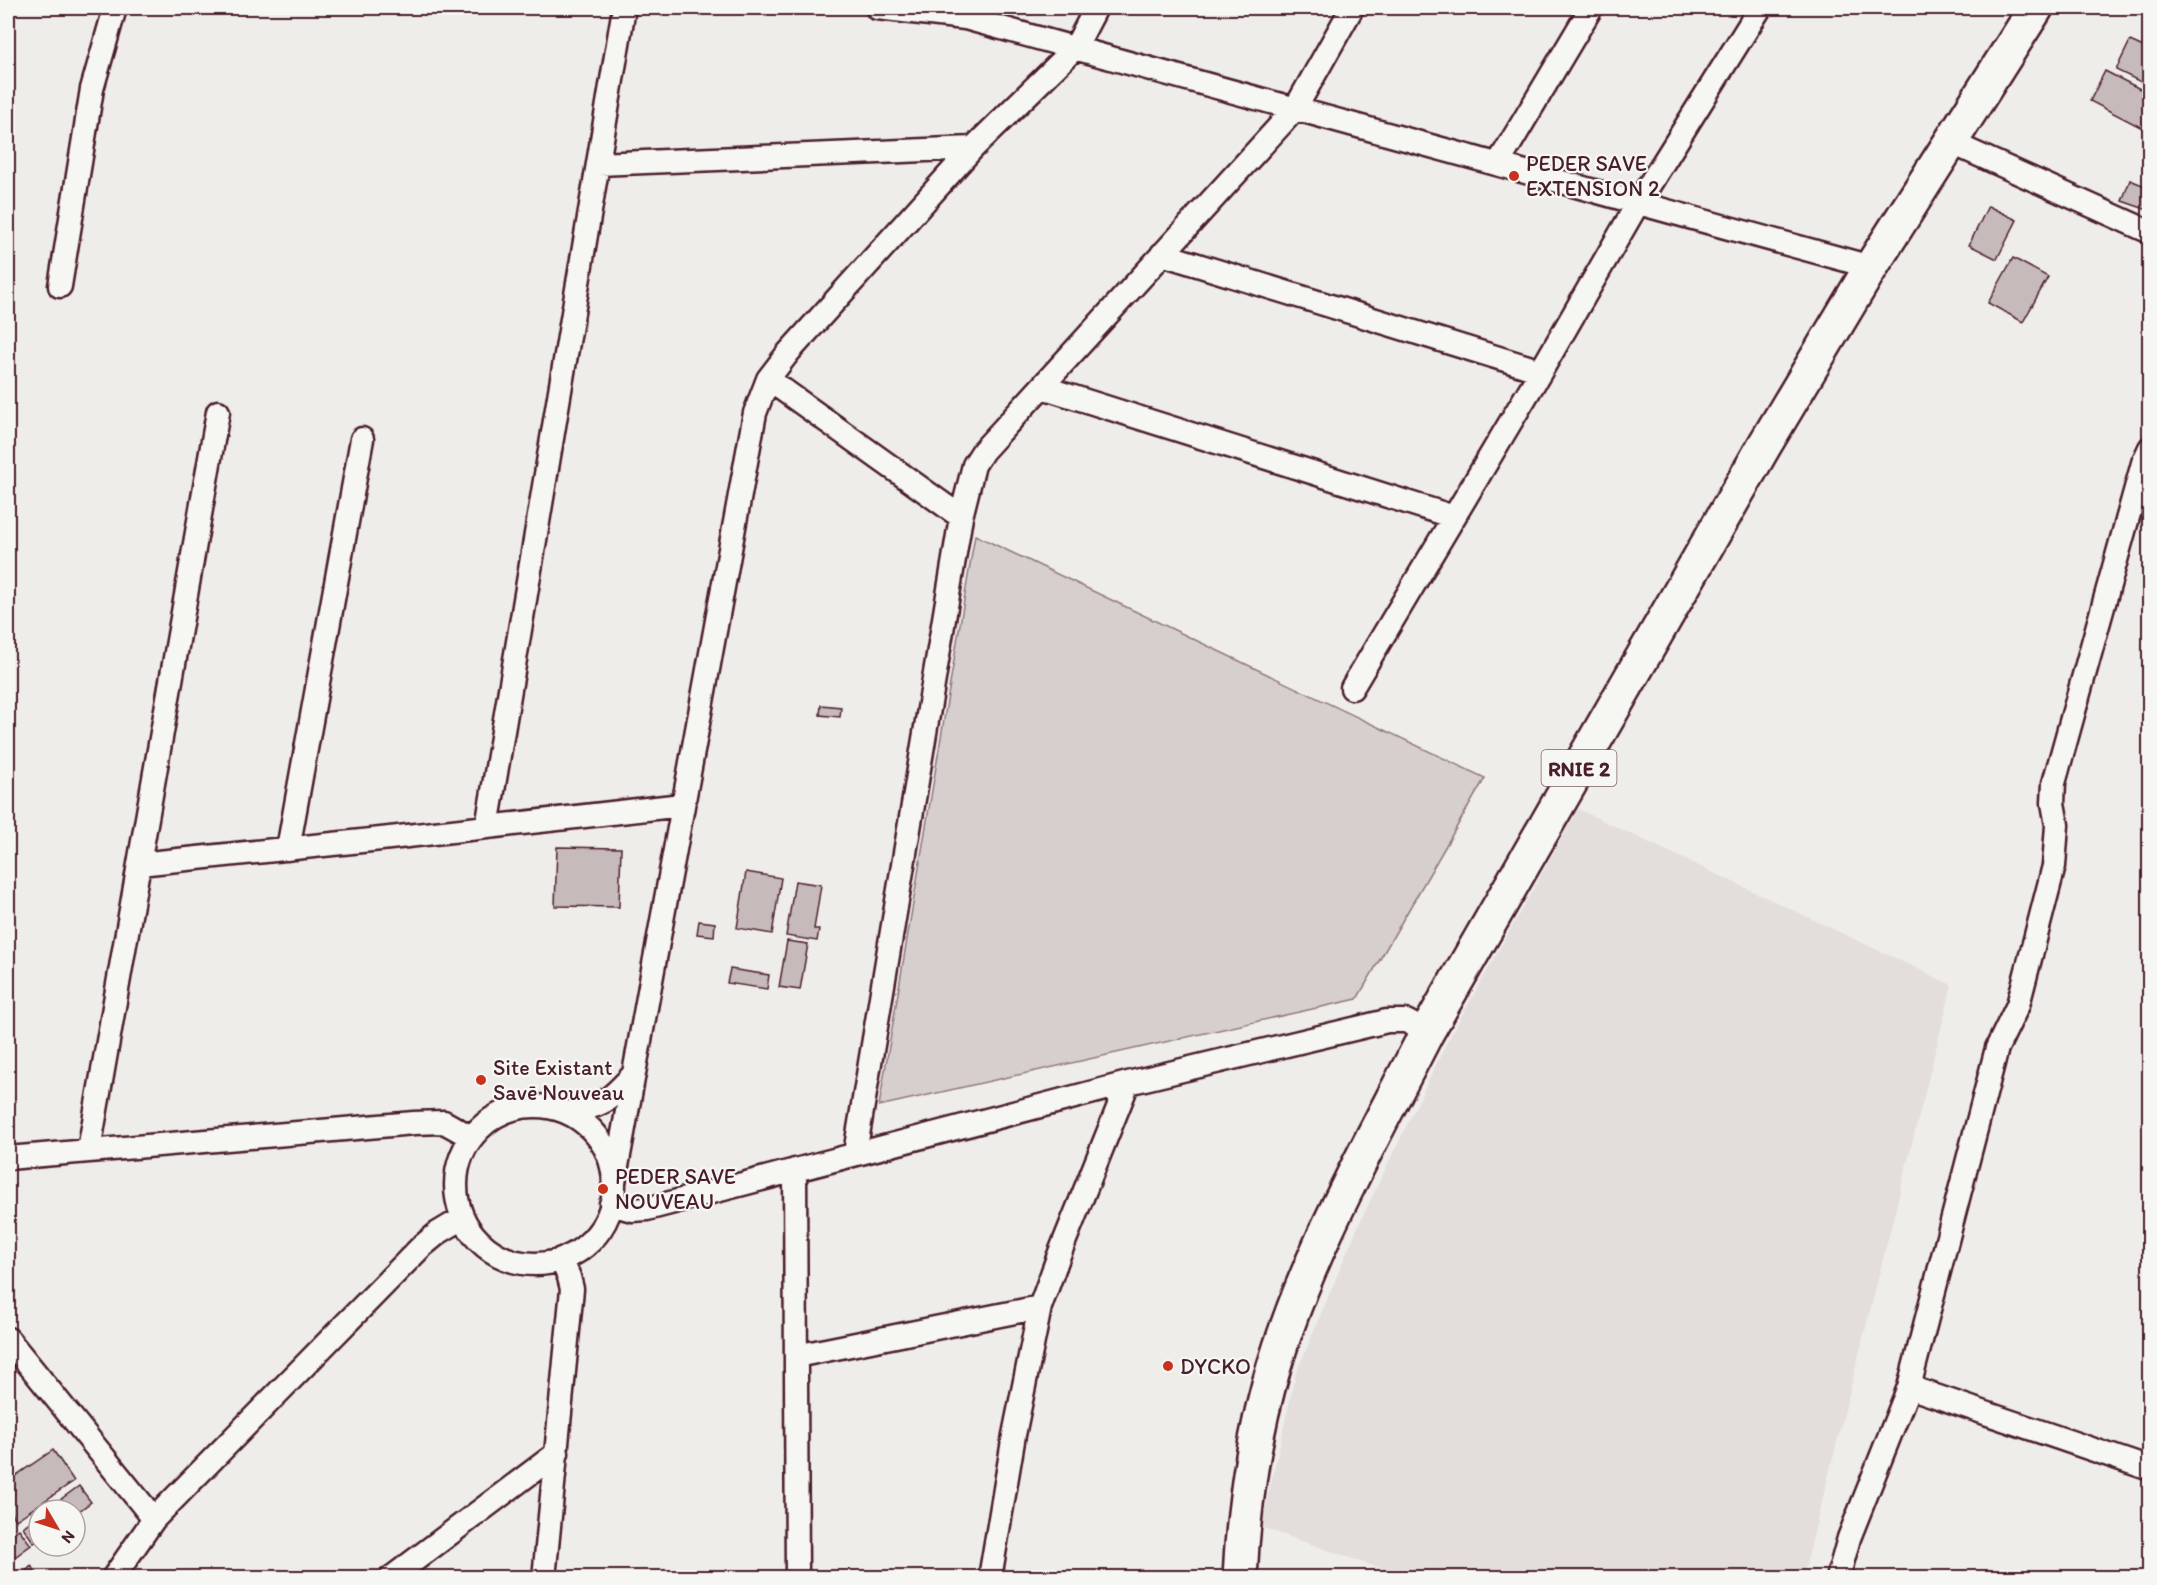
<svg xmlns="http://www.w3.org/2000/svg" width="2157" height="1585" font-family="Itim,sans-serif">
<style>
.built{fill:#e3dedc}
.green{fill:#d7cfce;stroke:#90777c;stroke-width:1.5}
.building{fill:#c6babb;stroke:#4a1f2b;stroke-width:1.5}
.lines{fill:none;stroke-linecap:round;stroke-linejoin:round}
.street-casing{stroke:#4a1f2b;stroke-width:27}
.primary-casing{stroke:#4a1f2b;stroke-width:38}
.street{stroke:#f6f6f2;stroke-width:22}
.primary{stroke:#f6f6f2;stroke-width:33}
.poi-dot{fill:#c8321e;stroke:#f6f6f2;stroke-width:2}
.labels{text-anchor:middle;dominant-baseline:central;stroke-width:4.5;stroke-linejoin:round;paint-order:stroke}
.shield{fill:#f6f6f2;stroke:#7e6067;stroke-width:1.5}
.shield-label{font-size:21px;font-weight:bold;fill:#4a1f2b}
.poi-label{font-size:22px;fill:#4a1f2b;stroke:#f6f6f2;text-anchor:start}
</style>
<rect width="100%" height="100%" fill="#efedea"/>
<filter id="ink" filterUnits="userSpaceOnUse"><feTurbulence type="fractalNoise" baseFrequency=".0167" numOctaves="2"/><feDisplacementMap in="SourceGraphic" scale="12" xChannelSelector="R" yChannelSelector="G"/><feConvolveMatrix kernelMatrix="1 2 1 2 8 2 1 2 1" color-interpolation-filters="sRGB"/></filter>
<g filter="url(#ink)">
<path class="built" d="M1578 809 1952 985 1803 1577H1405L1261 1527 1296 1373 1358 1226 1447 1042Z"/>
<path class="green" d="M975 535 1485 778 1357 999 879 1106Z"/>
<path class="building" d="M2130 41 2150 50V74L2145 84 2116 70Z
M2105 71 2150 94V132L2090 101Z
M2130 180 2150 188 2148 210 2122 201Z
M1988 206 2017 220 1997 259 1969 245Z
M2013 258 2048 277 2023 322 1988 303Z
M821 705 841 707 840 717 820 715Z
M557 847 621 848 619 907 555 906Z
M746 872 781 878 772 934 737 928Z
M795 881 821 885 814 929H819L817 941 786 936Z
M699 921 715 923 714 936 697 934Z
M787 941 808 944 800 990 779 987Z
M730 969 769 975 767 989 727 983Z
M53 1450 74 1481 16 1520 8 1507V1481Z
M79 1486 91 1502 75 1514V1510H46Z
M39 1515V1540L34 1543 23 1527Z
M19 1529 31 1545 8 1562V1537Z
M31 1566 42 1578H19Z"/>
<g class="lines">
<g class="street-casing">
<path id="street" d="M877 8 965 18 1871 267
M1950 142 2150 232
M598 164 973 148
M1498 164 1591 8
M1162 254 1541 371
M60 286 92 89 115 8
M768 379 961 517
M1042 387 1454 517
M1352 688 1541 371 1638 203 1760 8
M487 827 624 8
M288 849 362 439
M139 864 381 839 682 805
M456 1185a79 79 0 1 1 158 0a79 79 0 1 1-158 0Z
M569 1113C604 1105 609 1101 633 1075
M89 1150 218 412
M855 1153 961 517 974 465 983 451 1295 109 1352 8
M8 1158 414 1123 444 1122 471 1137
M795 1170 797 1578
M613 1188 755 413 768 379 788 353 973 148 1075 48 1096 8
M611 1204 632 1210 647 1209 1128 1083 1387 1021H1406L1427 1032
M8 1339 154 1519
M796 1356 1040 1307
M1909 1387 2150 1469
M113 1578 154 1519 421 1247 438 1233 463 1218
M391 1578 557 1453
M544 1578 572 1289 569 1277 561 1259
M990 1578 1014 1435 1040 1307 1059 1255 1128 1083
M1838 1578 1849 1538 1909 1387 1997 1048 2018 1005 2054 866 2057 825 2053 803 2054 783 2143 463 2150 448"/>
</g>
<g class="primary-casing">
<path id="primary" d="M1240 1578C1243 1512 1252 1447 1269 1384 1303 1260 1369 1146 1427 1032L1764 446 1871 267 2036 8"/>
</g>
<use href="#street" class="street"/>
<use href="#primary" class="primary"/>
</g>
</g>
<g class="poi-dot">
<circle cx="1514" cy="176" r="6"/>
<circle cx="481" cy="1080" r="6"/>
<circle cx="603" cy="1189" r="6"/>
<circle cx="1168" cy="1366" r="6"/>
</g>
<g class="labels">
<rect class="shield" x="1541.5" y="750" width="75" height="36" rx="4.5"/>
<g class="shield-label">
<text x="1579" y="768">RNIE 2</text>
</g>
<g class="poi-label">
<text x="1526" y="163">PEDER SAVE<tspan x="1526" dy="25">EXTENSION 2</tspan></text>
<text x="493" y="1067">Site Existant<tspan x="493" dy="25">Savē Nouveau</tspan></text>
<text x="615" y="1176">PEDER SAVE<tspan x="615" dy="25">NOUVEAU</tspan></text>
<text x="1180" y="1366">DYCKO</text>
</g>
</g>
<rect width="2157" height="1585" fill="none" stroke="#f6f6f2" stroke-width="30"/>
<rect x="15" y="15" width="2127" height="1555" fill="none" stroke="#4a1f2b" stroke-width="2" filter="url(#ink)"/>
<g transform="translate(57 1528) rotate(129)"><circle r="28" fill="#f6f6f2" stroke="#b1a0a2" stroke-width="1.5"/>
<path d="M0-4.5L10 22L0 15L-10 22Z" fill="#c8321e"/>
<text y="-9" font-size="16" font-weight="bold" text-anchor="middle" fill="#4a1f2b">N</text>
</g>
</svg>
